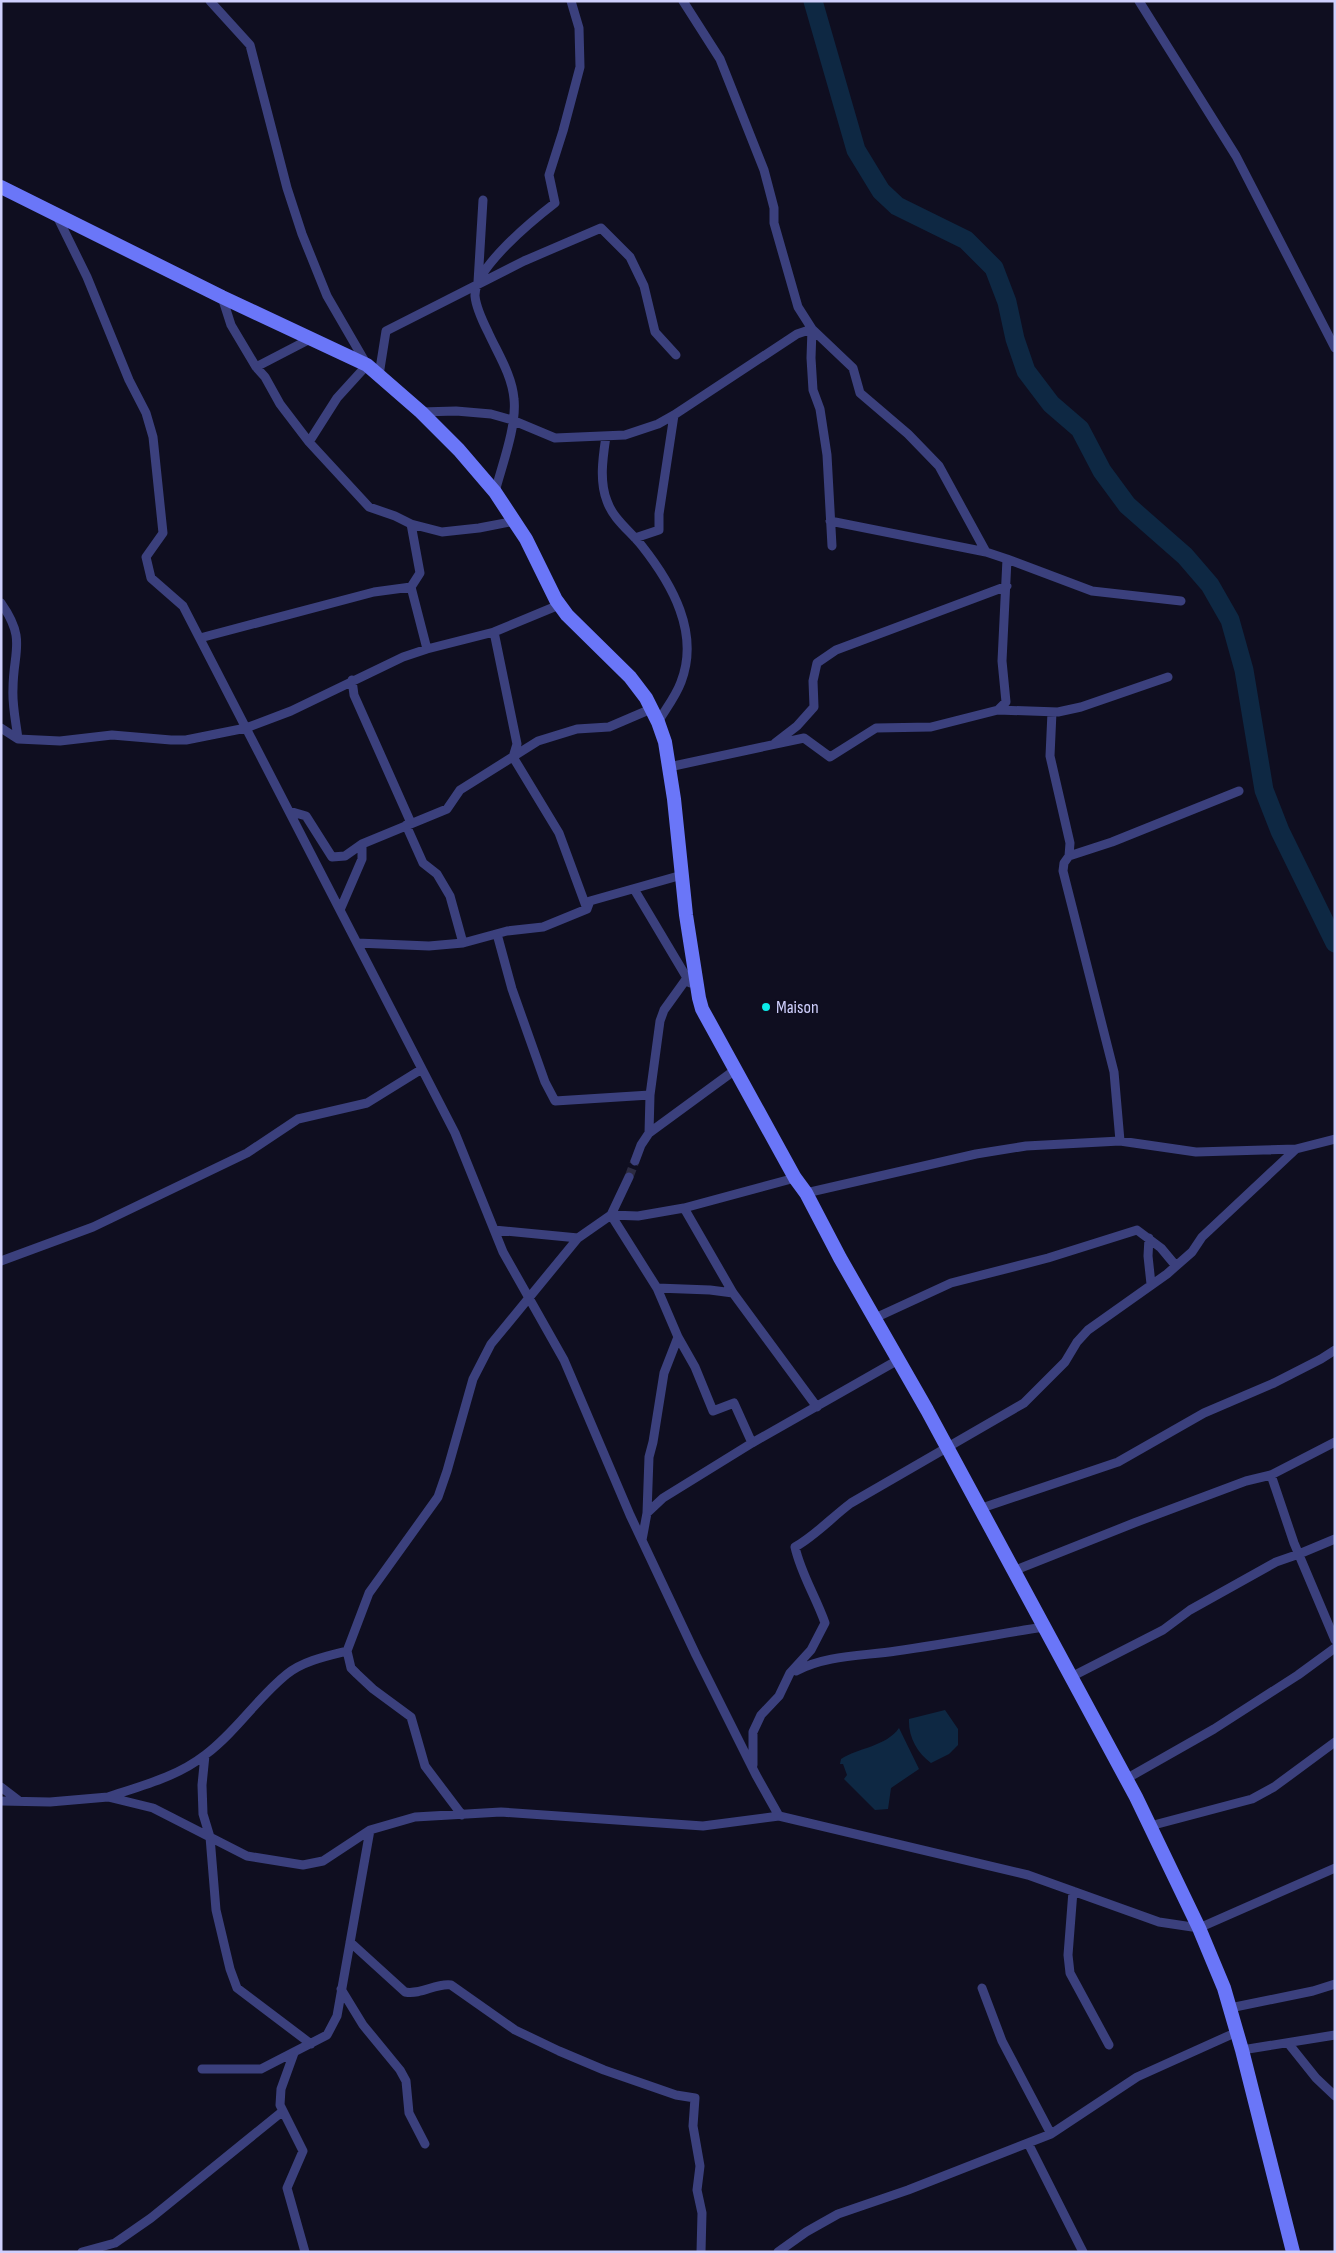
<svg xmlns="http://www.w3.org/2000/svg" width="1336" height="2253" font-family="'Sofia Sans Condensed',sans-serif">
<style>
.water{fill:#0e2843}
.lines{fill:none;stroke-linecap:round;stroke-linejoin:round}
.river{stroke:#0e2843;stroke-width:19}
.street-tunnel{stroke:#2c2b41;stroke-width:9;stroke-dasharray:9 4.5;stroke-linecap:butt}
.street{stroke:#3b407d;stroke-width:9}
.secondary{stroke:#6a76f8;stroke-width:14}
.poi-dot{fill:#0becea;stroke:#0f0e20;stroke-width:2}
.labels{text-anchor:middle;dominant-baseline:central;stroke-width:4;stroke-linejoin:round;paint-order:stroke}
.poi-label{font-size:18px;fill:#cfcffd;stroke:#0f0e20;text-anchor:start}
</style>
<rect width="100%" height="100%" fill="#0f0e20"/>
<path class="water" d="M945 1710 958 1729V1745L949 1754 931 1763C917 1753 908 1736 909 1719Z
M899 1728 919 1769 891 1788 888 1809 875 1810 844 1779 847 1775 843 1764H840L841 1759C858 1748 887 1746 899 1728Z"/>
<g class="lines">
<path class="river" d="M813 1 856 150 881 191 897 206 966 240 994 268 1007 302 1015 339 1026 371 1051 404 1080 429 1102 471 1127 505 1185 556 1210 585 1230 620 1244 670 1264 790 1280 831 1335 943"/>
<path class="street-tunnel" d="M629 1177 635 1161"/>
<path class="street" d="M210 1 250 45 287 188 302 234 327 296 367 365 337 398 309 442
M1139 1 1236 156 1335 348
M56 214 87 277 129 380 146 413 153 437 163 533 146 557 151 578 183 606 455 1133 503 1252 564 1360 630 1515 696 1655 756 1775 779 1816 1028 1875 1159 1922 1199 1928 1335 1868
M478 282 483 200
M222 297 231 325 256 367 265 377 280 404 309 442 369 507 395 516 411 524 442 532 479 528 515 521
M256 367 310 339
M379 375 386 331 524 261 601 228 630 257 644 286 655 332 676 355
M421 412 456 411 491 414 512 420 555 438 625 435 658 424 674 415 797 334 812 329 811 358 813 390 820 409 827 455 832 546
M606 436C603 457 599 481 607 501 613 519 630 531 642 546 672 584 700 633 681 682 676 696 665 710 658 722
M495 492C502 465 517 426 514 399 512 375 498 354 488 332 483 322 476 307 475 296 474 268 533 220 555 203L549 175 563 131 580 67 579 28 571 1
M830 521 986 552
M411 524 420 573 411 587 427 649
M635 538 659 530V514L674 415
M1007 559 1092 591 1181 601
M1 603C27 640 13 651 13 689 12 705 16 722 18 739
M494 632 517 744 513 757 559 833 587 909
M200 638 374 592 411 587
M352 680 354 695 411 823
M998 710 1058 712 1081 707 1168 677
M1052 712 1050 756 1070 843 1069 856 1064 863 1063 871 1114 1072 1120 1141
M1 728 18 739 60 741 112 735 171 740H186L246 728 291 711 403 657 427 649 494 632 559 605
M775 743 797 726 814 707 813 681 817 663 836 650 1007 586
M669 767 804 738 830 757 876 728 931 727 998 710 1006 702 1002 661 1007 559 986 552 939 466 908 434 860 393 853 368 812 329 798 307 774 223V208L764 170 720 59 683 1
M289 811 306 816 332 857 345 856 362 844 447 809 460 790 538 741 577 729 609 727 651 709
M406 825 423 863 437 874 450 896 463 943
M1069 856 1112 842 1239 791
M634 889 690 983
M340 910 362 859V844
M497 934 512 989 545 1082 555 1101 650 1095
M357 943 429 946 463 943 507 931 543 927 587 909 590 901 682 875
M649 1133 650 1095 660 1021 664 1010 687 978
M635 1161 641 1145 649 1133 735 1070
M806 1193 976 1154 1026 1146 1120 1141 1196 1152 1296 1149 1335 1139
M684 1208 733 1293 817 1407
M611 1215 657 1288 678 1337 695 1367 713 1411 734 1403 752 1443
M611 1215 638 1216 684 1208 795 1178
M494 1230 578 1238
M1149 1238 1148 1256 1151 1284
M1 1261 93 1227 247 1153 298 1119 367 1103 422 1069
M657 1288 710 1290 733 1293
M875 1318 951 1283 1048 1258 1137 1230 1161 1248 1176 1266
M1271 1475 1294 1543 1335 1640
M979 1509 1118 1462 1204 1413 1274 1383 1321 1359 1335 1350
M647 1513 663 1498 752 1443 898 1360
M642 1540 647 1513 649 1457 653 1442 664 1373 678 1337
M1013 1571 1134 1523 1246 1481 1271 1475 1335 1442
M796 1671C826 1655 863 1656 896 1651 945 1644 994 1635 1043 1627
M1071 1677 1163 1630 1190 1610 1276 1562 1299 1554 1335 1539
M205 1755 202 1785 203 1814 210 1837 216 1910 230 1969 237 1988 311 2044
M753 1765V1732L761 1715 779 1696 790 1673 811 1650 825 1623C816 1597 801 1574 795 1547 816 1535 831 1518 851 1503L1024 1403 1065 1362 1077 1342 1088 1330 1167 1274 1192 1252 1202 1237 1296 1149
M1126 1779 1214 1729 1298 1675 1335 1648
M1 1787 18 1800
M108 1797C141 1786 177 1777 205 1755 236 1732 257 1698 287 1674 303 1661 327 1656 347 1651
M1 1801 50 1802 108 1797 153 1808 247 1856 303 1865 323 1861 370 1830 415 1817 501 1812 703 1826 779 1816
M462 1815 425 1766 411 1717 373 1689 357 1674 351 1668 347 1651 369 1593 438 1497 447 1471 473 1379 491 1344 578 1238 611 1215 629 1177
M1150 1826 1252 1799 1274 1787 1335 1742
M1073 1891 1068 1955 1070 1973 1109 2045
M350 1942 405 1992C422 1995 435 1983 451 1985L515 2030 559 2051 604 2070 676 2095 695 2098 693 2126 700 2166 697 2190 702 2213 701 2252
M982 1988 1002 2041 1051 2134
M341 1989 363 2025 400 2070 406 2081 409 2113 425 2144
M1230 2008 1313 1991 1335 1984
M1288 2043 1316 2078 1335 2096
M1242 2050 1335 2035
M294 2053 281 2089 280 2105 303 2151 287 2188 305 2252
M202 2069H261L327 2035 337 2016 370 1830
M1028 2143 1083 2252
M82 2252 115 2243 151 2218 283 2111
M778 2252 806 2232 838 2214 908 2190 1051 2134 1137 2077 1237 2032"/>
<path class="secondary" d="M1 187 222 297 367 365 421 412 459 450 495 492 526 539 556 600 567 615 630 677 646 698 658 722 665 742 674 799 686 915 699 998 702 1009 795 1178 806 1193 840 1258 927 1410 1136 1797 1199 1928 1224 1988 1242 2050 1293 2252"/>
</g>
<circle class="poi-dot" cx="766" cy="1007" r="5"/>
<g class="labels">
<g class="poi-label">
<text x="776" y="1007">Maison</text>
</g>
</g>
<rect width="1336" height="2253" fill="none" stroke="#cfcffd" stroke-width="5"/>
</svg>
